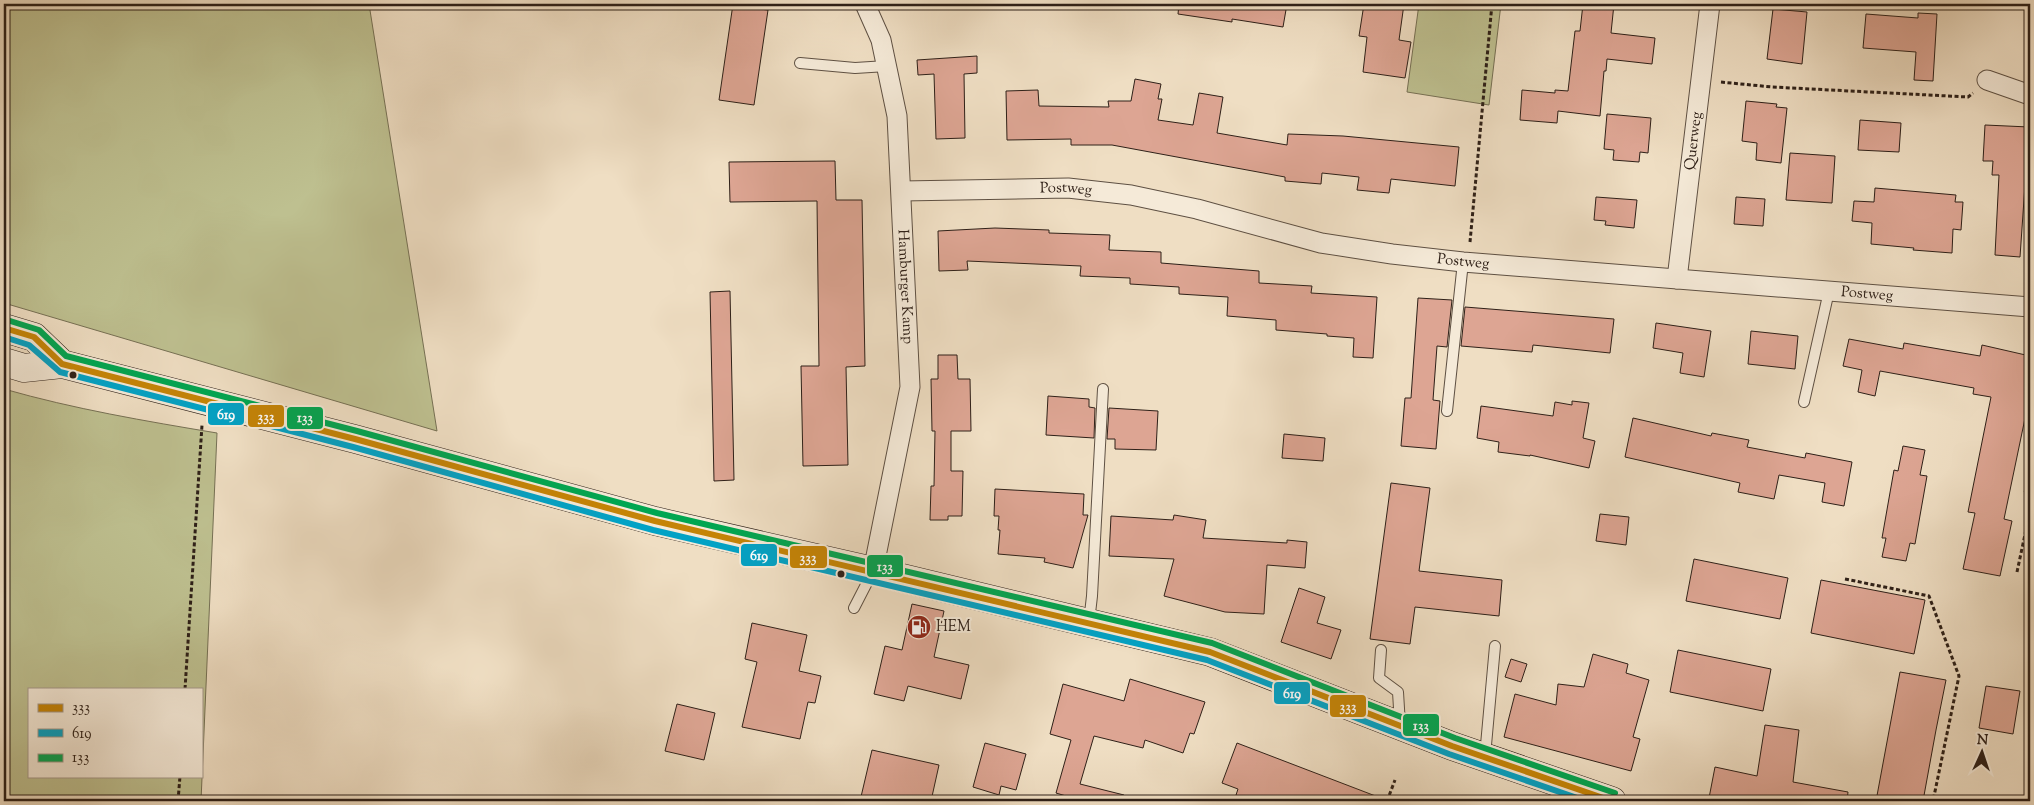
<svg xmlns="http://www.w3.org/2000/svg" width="2034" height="805" font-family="'Sorts Mill Goudy',serif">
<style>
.green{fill:#bec090;stroke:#767054;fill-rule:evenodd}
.building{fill:#dda593;stroke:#2e2018}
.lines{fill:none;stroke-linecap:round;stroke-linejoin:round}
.lane-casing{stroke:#5e5043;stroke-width:12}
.street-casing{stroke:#5e5043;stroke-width:21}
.secondary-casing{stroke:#2e2018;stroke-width:29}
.path{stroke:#2e2018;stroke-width:3;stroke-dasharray:4 2.5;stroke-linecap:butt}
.lane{stroke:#f5ead8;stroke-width:10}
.street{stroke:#f5ead8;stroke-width:19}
.secondary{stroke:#f5ead8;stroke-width:28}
.bus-1-casing{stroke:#f5ead8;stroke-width:10}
.bus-2-casing{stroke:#f5ead8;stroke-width:10}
.bus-3-casing{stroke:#f5ead8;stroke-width:10}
.bus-1{stroke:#c58406;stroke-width:6}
.bus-2{stroke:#02a2c5;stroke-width:6}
.bus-3{stroke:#00a651;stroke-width:6}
.bus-dot{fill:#2e2018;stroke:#f5ead8;stroke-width:2}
.labels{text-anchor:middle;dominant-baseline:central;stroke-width:4;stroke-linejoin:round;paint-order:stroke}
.street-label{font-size:15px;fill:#2e2018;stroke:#f5ead8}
.poi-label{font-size:15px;fill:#2e2018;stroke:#f5ead8;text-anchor:start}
.line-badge{stroke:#f5ead8;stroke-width:2}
.badge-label{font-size:14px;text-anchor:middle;font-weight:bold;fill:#fff}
</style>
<rect width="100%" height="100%" fill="#efdec3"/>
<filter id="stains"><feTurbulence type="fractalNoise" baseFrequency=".004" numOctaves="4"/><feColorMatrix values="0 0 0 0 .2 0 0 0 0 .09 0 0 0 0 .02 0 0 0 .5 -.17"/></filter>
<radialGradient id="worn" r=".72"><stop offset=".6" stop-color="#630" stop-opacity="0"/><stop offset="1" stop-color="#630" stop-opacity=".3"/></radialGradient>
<path class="green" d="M4 4H369L437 431 4 303Z
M1419 4H1501L1489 105 1407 92Z
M4 389C74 409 145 421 217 433L201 801H4ZM29 689H201V776H29Z"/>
<path class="building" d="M733 4H760L759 9 768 10 754 105 719 100Z
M1179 4H1287L1283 27 1232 19V22L1178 14Z
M1364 4H1404L1399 40 1411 42 1405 78 1363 72 1367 37 1359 36Z
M1583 4H1614L1611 33 1655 38 1652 64 1607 59 1606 71H1604L1600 116 1558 111 1557 123 1520 120 1522 90 1555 93V90L1568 91 1575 31H1580Z
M1773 9 1807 12 1802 64 1767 59Z
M1918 13 1937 14 1933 81 1914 80 1916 52 1863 48 1866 14 1918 18Z
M977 56V73L964 74 965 138 936 139 934 74 918 75 917 60Z
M1135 79 1161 84 1158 99H1162L1158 120 1193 125 1199 93 1223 97 1217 133 1287 145 1288 134 1343 136 1459 147 1455 186 1391 179 1389 193 1357 190 1359 177 1322 173 1321 184 1285 181V177L1112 145H1071V139L1007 140 1006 91 1038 90 1039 106 1109 107 1108 101H1131Z
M1746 101 1777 104 1776 107 1787 108 1781 163 1756 160 1757 143 1742 141Z
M1607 114 1651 118 1648 153 1640 152 1639 162 1613 160 1614 150 1604 149Z
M1860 120 1901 123 1899 152 1858 150Z
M1985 125 2029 127 2020 257 1995 255 1999 175H1992L1993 161H1983Z
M1790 153 1835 156 1832 203 1786 200Z
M835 161 836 200H862L865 366 846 367 848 465 803 466 801 366H819L817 201 730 202 729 162Z
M1875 188 1956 195 1955 202H1963L1961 230 1953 229 1952 253 1913 250 1914 248 1871 244 1872 223 1852 221 1854 201 1874 202Z
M1596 197 1637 200 1634 228 1605 225 1606 221 1594 220Z
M1736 197 1765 199 1763 226 1734 224Z
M995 228 1049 230V233L1110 235 1109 250 1161 252V263L1259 271V283L1312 286 1311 293 1377 297 1373 358 1353 357 1354 338 1327 336V334L1276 330V320L1227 316 1228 297 1179 294V287L1130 284V278L1080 276 1081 266 967 261 968 270 939 271 938 231Z
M730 291 734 480 714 481 710 292Z
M1418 298 1452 300 1447 347 1437 346 1433 400 1440 401 1436 449 1401 446 1405 398H1411Z
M1465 307 1614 319 1610 353 1533 345 1532 352 1461 346Z
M1656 323 1711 331 1704 377 1680 373 1683 353 1653 348Z
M1751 331 1798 336 1795 369 1748 364Z
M1849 339 1903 349 1904 343 1980 356 1982 345 2030 356V405L2028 404 2004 519 2012 521 2000 576 1963 569 1975 513 1968 512 1991 397 1973 394 1974 388 1880 371 1875 396 1858 392 1862 370 1843 366Z
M938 355H957L958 379H970L971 431H951V471H963L962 516H948V520H930L931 486H934L935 431H932L931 379H938Z
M1048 396 1089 399V407L1095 408 1094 438 1046 435Z
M1572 401 1589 403 1583 438 1595 441 1589 468 1530 455V456L1498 452 1499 442 1477 438 1481 406 1553 416 1555 402 1572 405Z
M1109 408 1158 411 1156 450 1115 449V439H1107Z
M1633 418 1711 436 1712 433 1749 440 1747 447 1805 458 1806 453 1852 462 1844 506 1822 502 1825 483 1779 475 1774 499 1738 492 1740 483 1625 457Z
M1284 434 1325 438 1323 461 1282 458Z
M1903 446 1925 450 1920 475 1927 476 1915 544 1910 543 1906 561 1882 557 1886 538H1882L1894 470 1898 471Z
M1391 483 1430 488 1419 571 1502 580 1499 616 1415 607 1410 644 1370 639Z
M995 489 1084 494 1083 515H1088L1073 568 1044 562 1045 558 998 554 1000 530H998L999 516H994Z
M1600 514 1629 517 1626 545 1596 541Z
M1174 515 1206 520 1203 538 1287 543V540L1307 542 1305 568 1267 565 1264 614 1225 612 1164 596 1174 559 1109 556 1111 516 1173 520Z
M1694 559 1788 578 1780 619 1686 601Z
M1821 580 1925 600 1914 654 1811 633Z
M1299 588 1325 597 1317 623 1341 630 1331 659 1281 642Z
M912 604 944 611 934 657 969 665 961 699 908 686 904 701 874 694 885 646 902 650Z
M752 623 807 635 799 671 821 676 815 703 808 702 800 739 742 727 757 662 745 659Z
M1678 650 1771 669 1763 711 1670 692Z
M1593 654 1628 664 1626 673 1649 680 1633 737 1640 739 1631 771 1504 737 1515 694 1556 705 1558 684 1584 687Z
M1511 659 1527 664 1521 682 1505 677Z
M1900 672 1946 680 1936 730 1923 801H1876Z
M1130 679 1205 702 1194 734 1190 733 1183 753 1145 740 1143 748 1094 736 1080 784 1124 795 1123 801H1065L1066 796 1056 793 1071 740 1050 734 1063 684 1124 701Z
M1986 686 2020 691 2013 734 1979 728Z
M677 704 715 713 704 760 665 751Z
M1765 725 1799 730 1793 782 1848 792 1847 801H1727L1709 798 1715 767 1757 776Z
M985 743 1026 754 1016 790 1001 786 999 795 973 787Z
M1237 743 1386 800V801H1254L1236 795 1238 789 1222 783Z
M872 750 939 765 931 801H860Z"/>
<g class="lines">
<g class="lane-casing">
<path id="lane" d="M800 63 855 68 887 66
M1804 402 1829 291
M1447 411 1463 262
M854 608 872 573
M1089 622 1092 596 1103 389
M1381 650 1379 678 1398 692 1400 725
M1485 756 1495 646"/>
</g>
<g class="street-casing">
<g id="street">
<path id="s1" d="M865 4 881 40 897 116 910 387 873 571"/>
<path d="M1987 80 2030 95"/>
<path id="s2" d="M902 191 1068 188 1131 195 1197 209 1321 243 1392 254 1463 262 2030 307"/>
<path id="s3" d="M1677 279 1710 4"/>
</g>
</g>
<g class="secondary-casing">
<path id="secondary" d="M4 328 34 337 62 364
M4 362 24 368 62 364 355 439 655 521 873 571 1210 652 1452 746 1612 801"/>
</g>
<path class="path" d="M1721 82 1772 87 1968 97 1973 93
M1470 242 1492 4
M2030 469 2025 493 2030 511
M2017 572 2030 511
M1845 579 1929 596 1959 676 1933 801
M185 689 202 425
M178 801 180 776
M1387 801 1395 780"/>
<use href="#lane" class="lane"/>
<use href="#street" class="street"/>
<use href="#secondary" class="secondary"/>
<g class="bus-1-casing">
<path id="bus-1" d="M4 328 34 337 62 364 355 439 655 521 1210 652 1452 746 1612 801"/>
</g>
<g class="bus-2-casing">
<path id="bus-2" d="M4 337 29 345 60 372 353 447 653 530 1207 660 1449 754 1586 801"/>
</g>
<g class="bus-3-casing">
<path id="bus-3" d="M7 320 39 330 66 356 357 431 657 513 1212 643 1455 738 1615 793"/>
</g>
<use href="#bus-1" class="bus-1"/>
<use href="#bus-2" class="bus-2"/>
<use href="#bus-3" class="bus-3"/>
</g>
<defs>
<g id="fuel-disc" transform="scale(1.25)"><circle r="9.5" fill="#8f2418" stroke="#f5ead8"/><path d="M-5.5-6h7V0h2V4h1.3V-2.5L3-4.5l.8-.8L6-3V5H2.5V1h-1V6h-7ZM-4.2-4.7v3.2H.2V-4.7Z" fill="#fff"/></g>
</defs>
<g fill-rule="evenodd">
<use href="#fuel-disc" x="919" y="627"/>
</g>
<g class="bus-dot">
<circle cx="73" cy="375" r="4.5"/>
<circle cx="841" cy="574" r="4.5"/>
</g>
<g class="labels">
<g class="street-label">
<text stroke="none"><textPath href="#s3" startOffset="139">Querweg</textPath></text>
<text stroke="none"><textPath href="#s2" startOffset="164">Postweg</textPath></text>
<text stroke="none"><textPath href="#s2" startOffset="569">Postweg</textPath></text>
<text stroke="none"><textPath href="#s1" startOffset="288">Hamburger Kamp</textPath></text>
<text stroke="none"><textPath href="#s2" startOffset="974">Postweg</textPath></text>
</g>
<g class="poi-label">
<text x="936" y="627">HEM</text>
</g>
</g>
<g class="line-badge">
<rect x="207" y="402" width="38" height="24" rx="5" fill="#02a2c5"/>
<rect x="247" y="404" width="38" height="24" rx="5" fill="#c58406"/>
<rect x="286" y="406" width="38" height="24" rx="5" fill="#00a651"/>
<rect x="740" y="543" width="38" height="24" rx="5" fill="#02a2c5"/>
<rect x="789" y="545" width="39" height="24" rx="5" fill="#c58406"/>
<rect x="866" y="554" width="38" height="24" rx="5" fill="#00a651"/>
<rect x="1273" y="681" width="38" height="24" rx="5" fill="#02a2c5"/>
<rect x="1329" y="694" width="38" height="24" rx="5" fill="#c58406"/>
<rect x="1402" y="713" width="38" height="24" rx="5" fill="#00a651"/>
</g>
<g class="badge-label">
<text x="226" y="419">619</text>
<text x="266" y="421">333</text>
<text x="305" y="422">133</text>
<text x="759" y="560">619</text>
<text x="808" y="562">333</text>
<text x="885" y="571">133</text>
<text x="1292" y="698">619</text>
<text x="1348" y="711">333</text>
<text x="1421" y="730">133</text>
</g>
<rect width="2034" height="805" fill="none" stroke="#efdec3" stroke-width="20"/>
<rect x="5" y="5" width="2024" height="795" fill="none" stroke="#2e2018" stroke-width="2.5"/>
<rect x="10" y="10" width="2014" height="785" fill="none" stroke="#2e2018"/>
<rect x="28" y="688" width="175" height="90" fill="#f5ead8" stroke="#a5998b"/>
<rect x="38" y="704" width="25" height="8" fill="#c58406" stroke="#a5998b"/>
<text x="72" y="712" font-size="15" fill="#2e2018">333</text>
<rect x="38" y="729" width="25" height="8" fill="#02a2c5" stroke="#a5998b"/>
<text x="72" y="738" font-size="15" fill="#2e2018">619</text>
<rect x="38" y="754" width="25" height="8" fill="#00a651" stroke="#a5998b"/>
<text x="72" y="762" font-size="15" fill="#2e2018">133</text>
<g transform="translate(1982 752) rotate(3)" stroke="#f5ead8" stroke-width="4" paint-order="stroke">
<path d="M0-4L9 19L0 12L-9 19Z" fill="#2e2018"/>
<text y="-8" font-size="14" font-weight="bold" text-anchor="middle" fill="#2e2018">N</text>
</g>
<rect width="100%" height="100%" filter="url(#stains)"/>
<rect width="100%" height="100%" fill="url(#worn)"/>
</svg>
